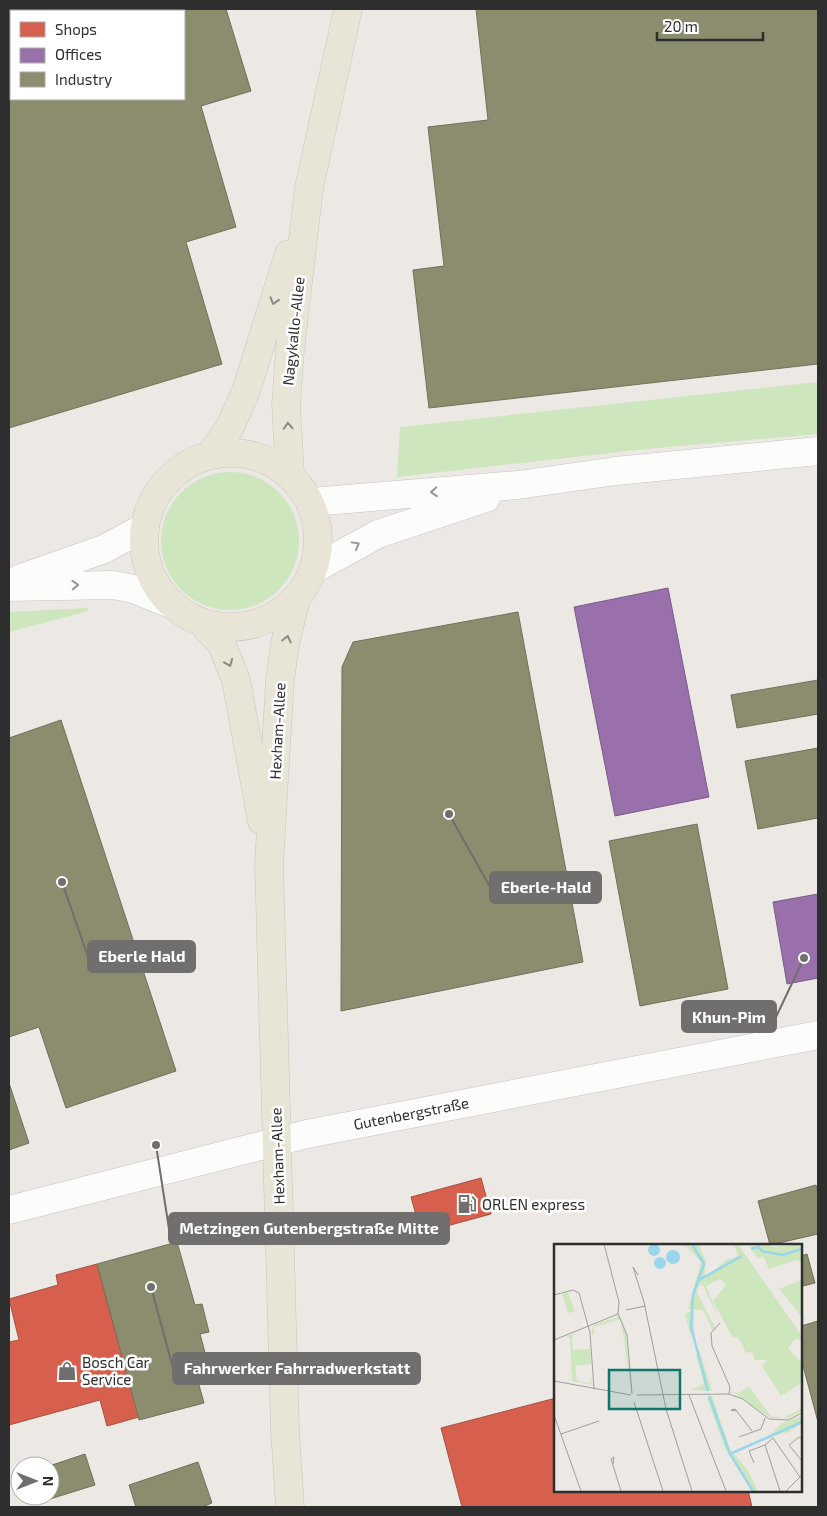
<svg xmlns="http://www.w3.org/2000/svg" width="827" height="1516" font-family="'Exo 2',sans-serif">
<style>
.green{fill:#cee6be}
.shops{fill:#d6604d;stroke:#a45144}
.offices{fill:#9970ab;stroke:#795c86}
.industry{fill:#8c8c6e;stroke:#70705b;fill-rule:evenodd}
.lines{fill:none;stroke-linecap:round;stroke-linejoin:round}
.minor-casing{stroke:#c5c4c5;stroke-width:29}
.major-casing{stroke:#c6c5c4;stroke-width:29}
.minor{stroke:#fcfcfb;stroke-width:28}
.major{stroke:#e8e4d6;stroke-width:28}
.oneway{stroke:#8b8982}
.oneway2{stroke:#959594}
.labels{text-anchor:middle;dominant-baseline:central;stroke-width:5;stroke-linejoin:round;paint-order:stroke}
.street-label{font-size:15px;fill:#2e2e2e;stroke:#fff}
.poi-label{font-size:15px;fill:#2e2e2e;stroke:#fff;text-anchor:start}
.inset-river{fill:none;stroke:#99d6ec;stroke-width:2.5}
.inset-road{fill:none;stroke:#a09e9b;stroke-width:1}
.view{fill:#0f766e;fill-opacity:0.15;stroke:#0f766e;stroke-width:2.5}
.inset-edge{fill:none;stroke:#2e2e2e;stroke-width:2.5}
.leader{fill:none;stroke:#706f6e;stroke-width:2}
.callout-dot{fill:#706f6e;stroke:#fff;stroke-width:2}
.callout{fill:#706f6e;stroke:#706f6e;stroke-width:2}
.callout-label{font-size:16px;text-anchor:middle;font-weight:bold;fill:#fff}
</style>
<rect width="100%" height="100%" fill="#ece8e4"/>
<path class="green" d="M818 382V434L646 449 397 477 400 427Z
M161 541a69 69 0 1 1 138 0a69 69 0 1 1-138 0Z
M88 608V611L9 632V612Z"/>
<path class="shops" d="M481 1178 491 1214 421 1233 411 1197Z
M97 1264 139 1417 107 1426 100 1400 9 1425V1342L19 1340 9 1299 58 1285 56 1275Z
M556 1398V1490H748L752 1507H462L441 1428Z"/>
<path class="offices" d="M668 588 709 797 615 816 574 607Z
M818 894V978L787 984 773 902Z"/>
<path class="industry" d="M9 9H226L251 91 201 106 236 227 186 242 222 364 9 428ZM11 11H184V99H11Z
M476 9H818V364L429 408 413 270 444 266 428 127 488 120Z
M518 612 583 962 341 1011 342 667 353 642Z
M818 680V714L737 728 731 695Z
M61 720 176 1071 66 1108 39 1027 9 1037V738Z
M818 748V818L758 829 745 761Z
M697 824 728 989 640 1006 609 841Z
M9 1083 29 1143 9 1150Z
M816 1185 818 1194V1234L770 1245 758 1201Z
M177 1242 195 1305 202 1304 209 1332 200 1334 210 1371 206 1372 209 1382 199 1385 204 1403 139 1420 97 1264Z
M807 1254 815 1283 803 1286 801 1256Z
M818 1321V1422L801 1358V1326Z
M85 1454 95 1485 50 1499 49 1466Z
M198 1462 212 1503 202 1507H136L129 1485Z"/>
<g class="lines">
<g class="minor-casing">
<path id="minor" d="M311 502 518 485 616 471 818 451
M314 569 378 534 486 498
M19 579 104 549 145 527
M9 587 113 585 134 589 173 605
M9 1210 307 1134 818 1035"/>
</g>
<g class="major-casing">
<path id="major" d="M144 540a87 87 0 1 1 174 0a87 87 0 1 1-174 0Z
M210 455 229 429 246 391 289 254
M290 474 286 405 290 350 309 188 348 9
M202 623 221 643 236 680 262 821
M290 1507 285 1430 269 864 280 680 285 644 296 599"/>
</g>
<use href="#minor" class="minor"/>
<use href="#major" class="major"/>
</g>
<defs><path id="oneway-chevron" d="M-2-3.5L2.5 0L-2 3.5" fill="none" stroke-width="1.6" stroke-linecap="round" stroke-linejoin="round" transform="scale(1.25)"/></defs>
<g class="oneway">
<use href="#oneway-chevron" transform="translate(274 301) rotate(107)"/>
<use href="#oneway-chevron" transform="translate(288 426) rotate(-93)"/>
<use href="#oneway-chevron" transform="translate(287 639) rotate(-77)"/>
<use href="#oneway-chevron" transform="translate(229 663) rotate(68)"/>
</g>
<g class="oneway2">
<use href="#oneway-chevron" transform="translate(434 492) rotate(175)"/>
<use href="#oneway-chevron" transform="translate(356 545) rotate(-29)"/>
<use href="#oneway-chevron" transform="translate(75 585) rotate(-2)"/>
</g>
<defs>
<g id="fuel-bare" transform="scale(1.5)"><path d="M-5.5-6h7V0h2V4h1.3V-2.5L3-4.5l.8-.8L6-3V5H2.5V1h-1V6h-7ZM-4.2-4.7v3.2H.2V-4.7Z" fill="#706f6e" stroke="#fff" stroke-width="2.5" paint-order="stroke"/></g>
<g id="shop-bare" transform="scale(1.5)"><path d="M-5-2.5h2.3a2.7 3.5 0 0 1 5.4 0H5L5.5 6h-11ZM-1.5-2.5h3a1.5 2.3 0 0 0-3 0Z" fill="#706f6e" stroke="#fff" stroke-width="2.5" paint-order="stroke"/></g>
</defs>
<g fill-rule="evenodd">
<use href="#fuel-bare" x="467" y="1204"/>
<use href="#shop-bare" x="67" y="1371"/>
</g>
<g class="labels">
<g class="street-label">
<text transform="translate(293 331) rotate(-84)">Nagykallo-Allee</text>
<text transform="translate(277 731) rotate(-87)">Hexham-Allee</text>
<text transform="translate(411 1113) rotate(-11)">Gutenbergstraße</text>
<text transform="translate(277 1156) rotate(-92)">Hexham-Allee</text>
</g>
<g class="poi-label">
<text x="482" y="1204">ORLEN express</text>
<text x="82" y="1362">Bosch Car<tspan x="82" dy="17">Service</tspan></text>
</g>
</g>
<g transform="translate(554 1244)">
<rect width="248" height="248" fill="#ece8e4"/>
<path d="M109 0H144L152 17 151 31 154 32 172 16 184 12 180 0H184L247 91V96L241 95 232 107 235 105 247 118V139L227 152 208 122 213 116H201L198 108 192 109 184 93 179 94 159 57 172 41 166 35 152 42V35L151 39 166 77 149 41 145 42 143 49 162 85 159 87 149 66 134 65 147 18 132 2ZM205 0H218V3L247 0V19L242 16 215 25 209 12 204 15 196 3ZM247 36V72L225 45ZM14 48 21 67 28 66 14 69 8 50ZM140 66V89L136 90 131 70ZM63 73 68 74 72 90 77 146 67 75 40 83V92L37 88 40 81ZM21 90 18 93 19 106 36 105 37 120 21 122 23 136 35 140 38 132 37 141 18 137 16 94 12 92ZM145 105 148 114 158 147 137 146 150 140 142 111ZM195 143 217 172 228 174 247 165V168L234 174H217L177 147 185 149ZM158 152 176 205 193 225 204 247H198L170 202 153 154ZM247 172V179L235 188 220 191 212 196 228 179Z" fill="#cee6be"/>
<path d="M94 6a6 6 0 1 1 12 0a6 6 0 1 1-12 0ZM112 13a7 7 0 1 1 14 0a7 7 0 1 1-14 0ZM100 19a6 6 0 1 1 12 0a6 6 0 1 1-12 0Z" fill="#99d6ec"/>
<path class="inset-river" d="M138 0 150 20 139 51 137 83 154 147M197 5 205 3 208 7 228 11 248 5M145 36 188 12M155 152 176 210 199 247M176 210 248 178"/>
<path class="inset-road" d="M50 0 65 58 64 70M84 31 79 23 90 58 112 165 138 247M0 51 19 46 25 49 36 89 40 145M72 66 91 62M64 70 73 91 78 150M166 79 157 89 158 102 176 143 175 150M0 96 64 70M0 137 77 151M83 151 175 150 189 155 215 175 234 176 248 169M135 151 172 247M80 158 109 247M183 167 177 166 181 165 198 187M0 171 27 247M7 190 45 177M185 193 207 185 211 174M248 195 245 193 235 201 248 217M200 219 195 207 211 201M59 220 60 213 57 215 67 247M226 247 211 201 219 194 246 233M232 247 248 231"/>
<path class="view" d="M55 126H126V165H55Z"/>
<rect width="248" height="248" class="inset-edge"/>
</g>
<path class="leader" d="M449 814L490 887M62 882L88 957M804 958L776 1017M156 1145L169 1229M151 1287L173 1368"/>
<g class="callout-dot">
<circle cx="449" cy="814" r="5"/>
<circle cx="62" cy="882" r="5"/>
<circle cx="804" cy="958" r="5"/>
<circle cx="156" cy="1145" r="5"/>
<circle cx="151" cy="1287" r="5"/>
</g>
<g class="callout">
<rect x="490" y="872" width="111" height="31" rx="5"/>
<rect x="88" y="941" width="107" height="31" rx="5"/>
<rect x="682" y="1001" width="94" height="31" rx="5"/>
<rect x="169" y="1213" width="280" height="31" rx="5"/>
<rect x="173" y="1353" width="247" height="31" rx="5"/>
</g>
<g class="callout-label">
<text x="546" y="893">Eberle-Hald</text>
<text x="142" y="962">Eberle Hald</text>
<text x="729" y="1023">Khun-Pim</text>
<text x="309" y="1234">Metzingen Gutenbergstraße Mitte</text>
<text x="297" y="1374">Fahrwerker Fahrradwerkstatt</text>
</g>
<rect width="827" height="1516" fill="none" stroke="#2e2e2e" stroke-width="20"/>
<rect x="10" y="10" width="175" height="90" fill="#ffffff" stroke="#ababab"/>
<rect x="20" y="22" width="25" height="15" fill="#d6604d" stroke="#ababab"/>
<text x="55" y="35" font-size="15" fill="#2e2e2e">Shops</text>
<rect x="20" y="48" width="25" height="15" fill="#9970ab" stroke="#ababab"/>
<text x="55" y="60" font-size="15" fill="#2e2e2e">Offices</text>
<rect x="20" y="72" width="25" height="15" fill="#8c8c6e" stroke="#ababab"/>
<text x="55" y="85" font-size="15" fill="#2e2e2e">Industry</text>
<g transform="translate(35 1481) rotate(90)"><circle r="24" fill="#ffffff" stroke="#ababab"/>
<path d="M0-4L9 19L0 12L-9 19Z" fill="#706f6e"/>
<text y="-8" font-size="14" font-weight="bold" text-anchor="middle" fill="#2e2e2e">N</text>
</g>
<path d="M657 32v8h106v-8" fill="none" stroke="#2e2e2e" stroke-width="2.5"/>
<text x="664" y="32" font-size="15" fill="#2e2e2e" stroke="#ffffff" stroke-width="4" paint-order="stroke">20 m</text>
</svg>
